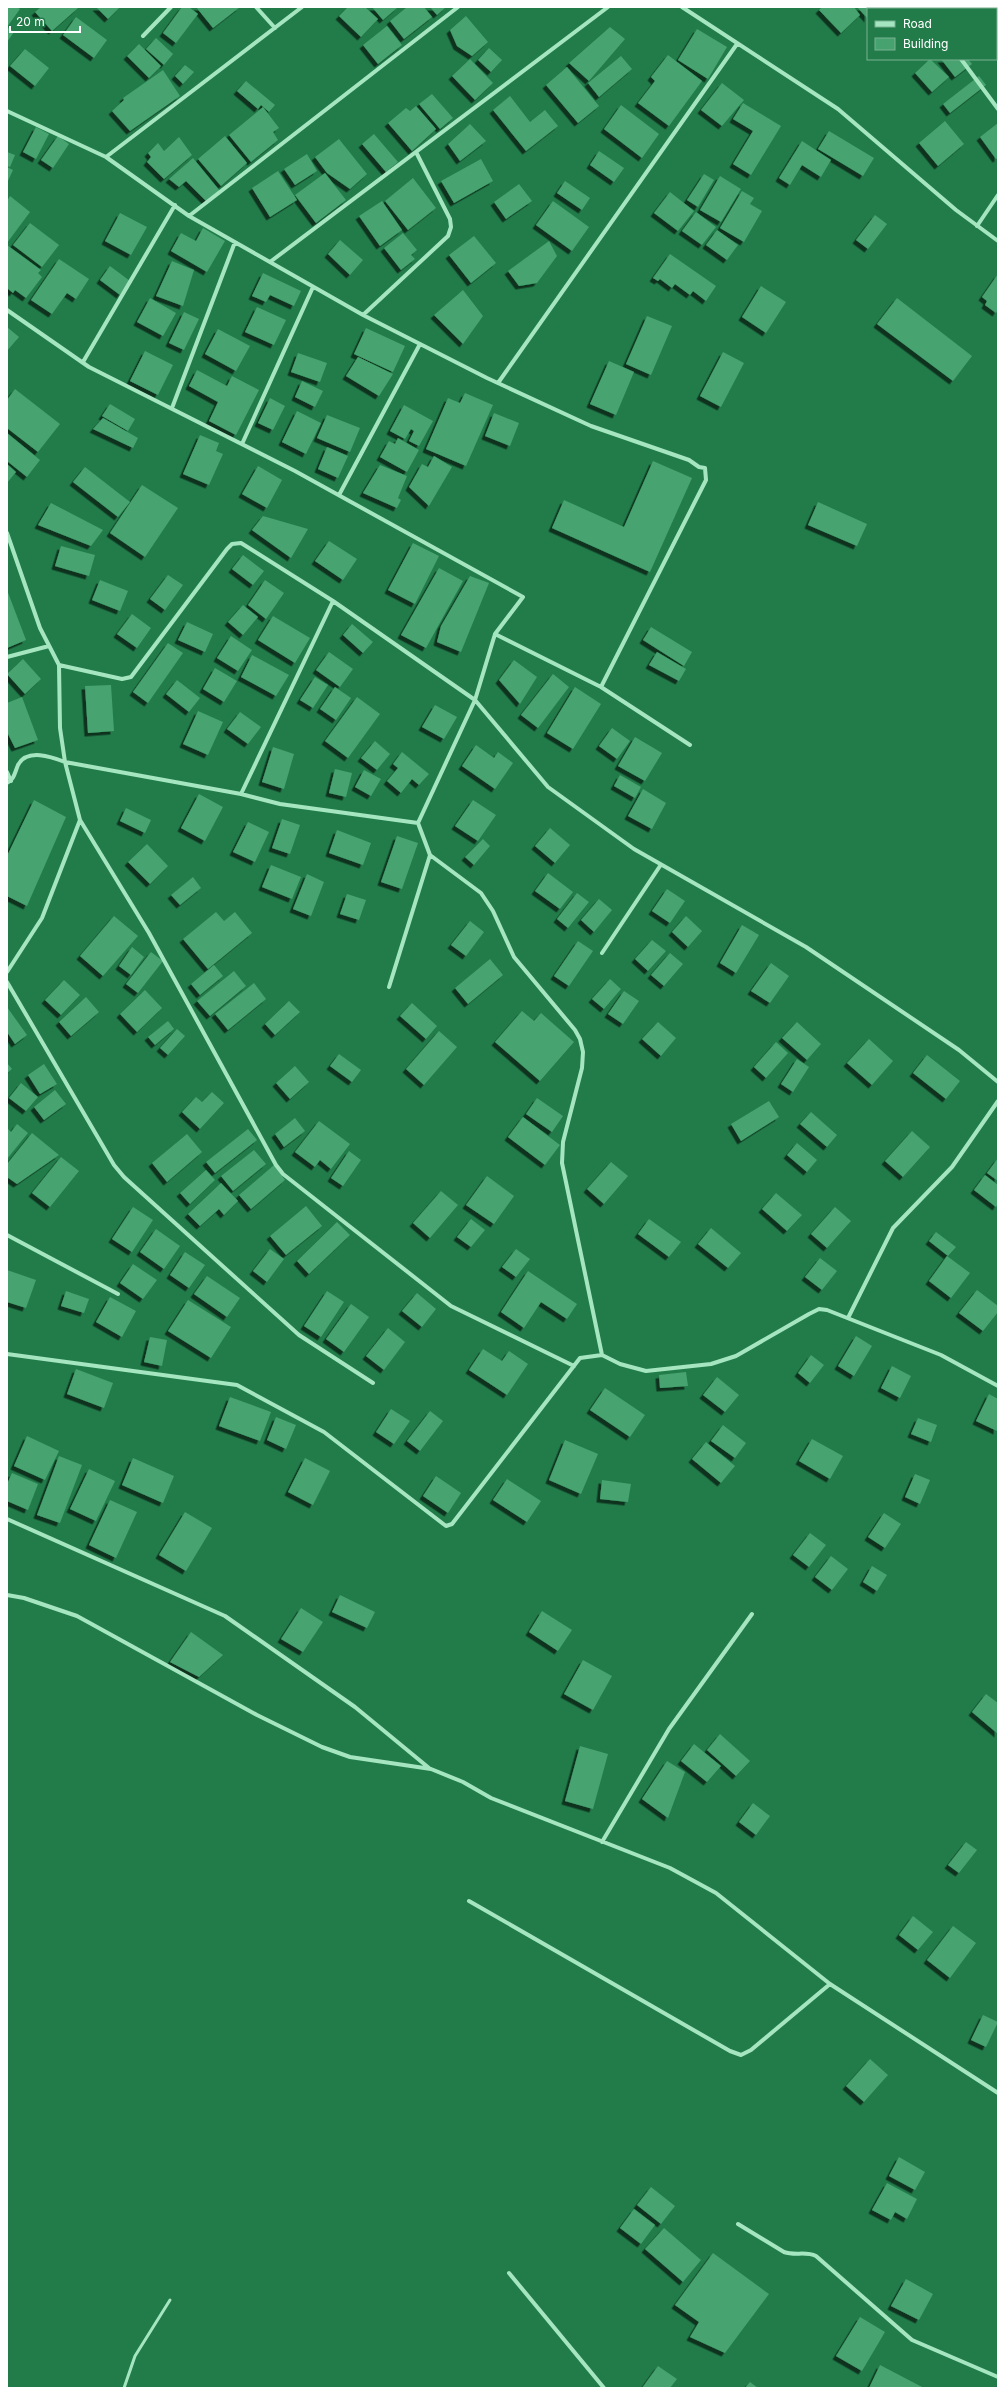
<svg xmlns="http://www.w3.org/2000/svg" width="1005" height="2395" font-family="Inter,sans-serif">
<style>
.building{fill:#46a36f;filter:url(#shadow)}
.lines{fill:none;stroke-linecap:round;stroke-linejoin:round}
.lane{stroke:#a5e6c1;stroke-width:3}
.street{stroke:#a5e6c1;stroke-width:4}
</style>
<defs>
<filter id="shadow"><feDropShadow dx="-3.5" dy="3.5" stdDeviation="0" flood-color="#0009"/></filter>
</defs>
<rect width="100%" height="100%" fill="#227c4a"/>
<path class="building" d="M7 7H17L20 9 7 27 14 32 7 42Z
M41 7H77L78 8 52 31 35 12Z
M96 7H120L108 19Z
M182 7H189L198 14 176 43 163 33Z
M196 7H240L213 28Z
M348 7H365L378 19 361 37 339 16Z
M372 7H398L383 20Z
M407 7H424L432 17 404 39 390 21Z
M430 7H446L437 15Z
M822 7H854L860 15 841 33 819 10Z
M857 7H878L880 9H868V19Z
M899 7H916L914 9H901Z
M982 7H998V15L996 16V9H979Z
M466 16 488 42 472 56 457 46 450 30Z
M76 17 107 40 94 58 63 35Z
M387 26 402 45 378 64 363 45Z
M610 27 625 39 589 81 569 63Z
M697 29 727 47 708 79 678 60Z
M156 38 173 54 164 65 146 49Z
M139 44 161 66 149 78 127 56Z
M489 48 502 60 491 72 478 60Z
M25 49 49 68 35 86 10 66Z
M668 55 702 81 669 126 638 103 655 81 651 77Z
M621 56 632 69 599 97 588 83Z
M470 59 493 83 475 100 452 76Z
M930 59 949 77 932 92 915 73Z
M941 59H968L972 64 955 77Z
M185 65 194 72 183 84 175 76Z
M567 67 599 106 578 123 546 85Z
M163 70 180 96 130 131 112 111 124 100 123 98Z
M979 76 986 85 950 113 943 104Z
M246 81 275 105 269 112 261 105 258 109 237 91Z
M722 83 744 100 722 126 701 110Z
M432 94 453 118 440 129 419 104Z
M510 96 530 122 545 110 558 126 526 151 493 110Z
M743 103 781 126 751 175 733 164 753 131 733 119Z
M621 105 659 134 642 158 604 129Z
M416 106 436 129 412 151 388 123 406 108 410 111Z
M263 107 279 128 273 132 278 140 251 162 229 135Z
M945 121 964 144 938 166 919 143Z
M998 123V158L996 159 980 137Z
M470 124 486 141 460 161 448 144Z
M36 127 49 134 36 159 23 152Z
M829 131 874 158 863 176 818 149Z
M374 134 398 162 386 172 362 144Z
M58 136 69 144 53 168 41 160Z
M225 136 247 163 221 186 198 159Z
M179 137 192 155 164 179 147 162 151 157 148 153 158 143 164 151Z
M339 139 367 174 350 189 327 173 315 157Z
M802 141 831 160 821 177 802 165 790 185 779 178Z
M599 151 624 168 614 182 590 165Z
M7 152 15 155 10 167 7 166Z
M307 154 317 171 295 185 284 169Z
M193 158 220 191 206 201 186 181 179 187 169 179Z
M481 159 493 181 454 203 441 181Z
M7 167 13 170 7 183Z
M278 171 297 200 270 217 252 188Z
M325 173 346 200 316 223 295 195Z
M704 174 714 180 698 207 687 200Z
M720 176 741 189 721 222 700 210Z
M413 178 436 208 408 230 385 201Z
M565 181 590 198 582 210 557 193Z
M519 184 532 201 506 219 494 202Z
M742 191 754 198 750 204 762 211 744 242 720 228Z
M670 192 694 211 678 231 654 213Z
M10 196 30 212 7 243V201Z
M382 201 402 230 380 246 359 216Z
M553 201 589 227 572 251 536 225Z
M696 212 716 227 702 245 682 231Z
M120 213 147 227 131 255 105 241Z
M875 215 887 224 868 249 856 240Z
M30 223 59 245 42 267 13 245Z
M203 228 225 241 207 272 171 251 181 233 196 241Z
M717 230 738 245 727 260 706 245Z
M403 233 417 250 411 255 415 259 401 270 384 248Z
M474 236 496 263 471 283 449 255Z
M340 240 363 260 350 275 328 254Z
M549 241 557 256 537 283 519 286 508 271Z
M7 245 41 270 38 273 42 277 26 298 15 290 13 293 7 288Z
M670 254 716 286 706 301 693 291 690 295 675 284 672 288 660 279 658 281 653 278Z
M59 259 89 279 76 299 67 293 52 314 31 300Z
M172 261 194 270 183 306 156 296Z
M110 266 130 281 120 295 100 280Z
M263 273 301 291 294 306 270 295 266 302 252 296Z
M998 274V310L996 313 985 305 987 301 982 297Z
M761 286 786 302 766 333 742 317Z
M463 290 483 316 463 344 434 315Z
M150 298 176 313 163 336 137 322Z
M897 298 972 356 953 381 877 324Z
M257 307 286 320 274 345 245 332Z
M184 312 199 319 184 350 169 343Z
M647 316 672 326 651 375 626 364Z
M7 327 19 337 7 351Z
M366 328 405 346 393 372 354 354Z
M218 329 250 346 236 371 205 354Z
M145 351 173 365 158 395 130 381Z
M723 352 744 363 721 407 700 396Z
M298 353 327 363 320 382 291 372Z
M358 357 393 374 379 396 346 376Z
M609 361 634 372 616 415 590 404Z
M197 370 227 386 232 376 259 390 236 435 209 421 218 402 189 386Z
M302 381 323 391 315 407 295 397Z
M15 389 60 424 38 452 7 428V400Z
M465 393 493 405 466 466 426 449 448 398 460 403Z
M270 398 285 406 273 430 258 423Z
M110 404 135 419 128 431 102 416Z
M404 405 433 421 419 446 409 441 414 431 411 429 405 439 390 431Z
M297 411 321 423 306 454 282 442Z
M494 413 519 423 510 446 485 436Z
M327 415 360 428 350 452 317 438Z
M103 418 138 438 133 448 93 429Z
M7 433 40 460 27 477 7 461Z
M200 435 219 443 216 451 223 454 209 485 183 474Z
M398 438 419 450 407 472 380 457 389 441 395 444Z
M327 447 348 456 338 478 318 469Z
M434 456 452 467 429 506 409 487 422 464 428 467Z
M653 461 692 478 650 572 552 528 564 500 624 527Z
M7 464 16 472 7 483Z
M380 465 407 476 398 498 401 500 397 508 363 493Z
M258 466 282 480 267 508 242 494Z
M85 467 130 502 118 517 73 482Z
M142 485 178 508 145 557 110 533Z
M818 502 867 524 857 546 808 525Z
M51 503 103 530 91 546 38 525Z
M263 516 308 529 291 558 252 530Z
M329 541 357 559 343 580 315 561Z
M413 543 439 556 415 604 388 590Z
M61 546 95 555 89 576 55 566Z
M243 555 264 571 253 585 232 569Z
M439 568 463 581 426 648 401 635Z
M168 575 183 585 165 610 150 599Z
M470 576 489 583 461 652 437 642 441 626Z
M100 580 128 591 120 611 92 600Z
M265 580 284 593 266 619 248 605Z
M7 590 26 640 7 648Z
M243 605 258 617 243 635 228 622Z
M132 614 151 628 137 648 117 634Z
M273 616 310 638 295 663 258 640Z
M187 622 213 634 205 652 178 640Z
M352 624 373 642 363 653 343 635Z
M651 627 692 652 684 666 643 640Z
M231 636 252 650 238 671 217 658Z
M168 643 183 653 148 703 133 692Z
M329 652 353 669 340 687 316 670Z
M657 652 686 669 679 681 649 665Z
M252 655 289 675 276 696 241 677Z
M23 659 41 679 25 694 7 674Z
M514 660 537 677 520 704 499 680Z
M215 668 237 681 224 702 203 689Z
M553 674 569 687 538 728 521 715Z
M315 677 328 685 313 708 300 700Z
M177 680 200 698 189 712 166 694Z
M111 685 114 731 88 733 85 686Z
M335 687 351 698 336 720 320 709Z
M575 687 601 704 573 749 547 733Z
M22 697 38 740 15 748 7 732V703Z
M357 697 380 714 348 758 325 741Z
M435 705 457 717 444 739 422 727Z
M198 711 223 722 208 755 183 744Z
M240 712 261 727 248 744 227 729Z
M612 728 630 741 617 759 599 746Z
M635 737 662 753 645 781 618 766Z
M375 741 390 754 377 770 361 758Z
M476 745 494 758 498 752 513 763 495 789 462 766Z
M273 747 294 754 284 789 262 782Z
M402 752 429 774 419 785 412 779 401 793 387 781 398 768 393 764Z
M335 769 352 773 346 797 329 793Z
M364 770 381 779 371 796 355 787Z
M620 775 641 787 635 798 614 786Z
M643 789 666 803 652 829 628 816Z
M199 794 223 807 205 841 181 828Z
M34 800 66 817 27 906 7 896V856Z
M473 800 496 815 478 841 455 826Z
M126 808 151 820 145 833 120 821Z
M282 819 300 825 290 854 272 848Z
M248 822 269 832 255 862 233 852Z
M550 828 570 845 555 863 535 846Z
M337 830 371 843 363 865 329 853Z
M397 836 418 843 402 889 381 882Z
M483 839 490 846 474 865 465 857Z
M147 844 168 866 150 884 128 862Z
M271 865 301 877 292 899 262 887Z
M548 873 573 892 560 909 535 891Z
M307 874 324 882 311 916 293 909Z
M193 877 201 888 180 905 171 895Z
M667 889 685 901 670 923 652 911Z
M577 893 589 902 568 928 557 919Z
M347 894 366 900 359 920 340 914Z
M599 899 612 910 594 932 581 920Z
M216 912 224 921 235 912 252 933 208 969 183 939Z
M114 916 138 936 103 976 80 956Z
M686 916 702 931 688 947 672 932Z
M470 921 484 932 466 956 451 945Z
M742 925 759 935 736 973 720 963Z
M652 940 666 951 648 971 635 959Z
M578 941 593 951 569 986 554 976Z
M132 947 144 957 131 975 119 966Z
M151 952 163 961 138 993 126 984Z
M670 953 683 964 664 986 651 975Z
M490 959 503 975 468 1004 455 988Z
M771 963 789 976 770 1003 751 991Z
M214 965 223 976 200 995 191 984Z
M234 971 246 986 210 1016 197 1001Z
M610 979 621 989 604 1009 592 999Z
M64 980 80 995 61 1015 45 1000Z
M254 983 266 999 228 1030 215 1014Z
M145 990 162 1008 137 1032 120 1014Z
M624 991 639 1001 623 1024 608 1014Z
M86 997 99 1012 71 1036 59 1022Z
M289 1001 300 1012 275 1035 265 1024Z
M412 1003 437 1026 426 1039 400 1016Z
M7 1007 27 1035 15 1044 7 1032Z
M522 1011 534 1021 541 1013 574 1042 540 1081 495 1042Z
M168 1021 174 1029 155 1045 148 1037Z
M658 1022 676 1038 661 1056 642 1039Z
M797 1022 821 1044 807 1060 782 1038Z
M177 1029 185 1036 168 1055 160 1048Z
M439 1031 457 1047 424 1085 406 1069Z
M869 1039 893 1061 872 1085 847 1063Z
M776 1042 788 1053 766 1078 754 1067Z
M339 1054 361 1070 352 1082 330 1066Z
M927 1055 960 1081 946 1099 913 1073Z
M797 1059 809 1067 793 1092 781 1084Z
M7 1063 12 1069 7 1073Z
M44 1064 57 1084 40 1094 28 1075Z
M295 1066 309 1082 290 1099 276 1083Z
M21 1083 38 1097 26 1111 9 1098Z
M55 1090 66 1104 44 1120 34 1107Z
M212 1092 224 1103 200 1129 182 1112 196 1097 202 1102Z
M537 1098 563 1116 552 1132 526 1114Z
M769 1101 779 1117 741 1141 731 1124Z
M811 1112 837 1135 827 1147 800 1124Z
M523 1117 560 1145 545 1165 508 1137Z
M295 1118 305 1131 284 1147 275 1134Z
M319 1121 350 1144 331 1169 320 1160 315 1167 295 1152Z
M17 1124 28 1133 7 1159V1128L11 1132Z
M248 1129 257 1140 215 1173 206 1162Z
M912 1131 930 1147 903 1177 885 1161Z
M32 1133 59 1155 17 1184 7 1177V1164Z
M187 1134 202 1152 167 1182 152 1163Z
M797 1143 817 1160 807 1172 787 1155Z
M254 1150 266 1164 233 1191 221 1176Z
M349 1151 361 1160 343 1186 331 1178Z
M61 1157 79 1171 50 1207 32 1193Z
M998 1158V1181L987 1173Z
M611 1162 628 1176 604 1204 587 1189Z
M274 1165 285 1180 251 1209 239 1195Z
M206 1170 215 1180 190 1204 180 1193Z
M985 1175 998 1185V1204L996 1207 974 1190Z
M487 1176 514 1196 494 1224 466 1205Z
M221 1183 238 1201 224 1215 219 1209 200 1226 188 1214Z
M441 1191 458 1205 430 1238 413 1223Z
M776 1193 802 1215 787 1231 762 1209Z
M306 1206 322 1226 286 1255 270 1236Z
M133 1207 153 1220 132 1252 112 1239Z
M835 1207 851 1221 827 1248 811 1234Z
M471 1219 485 1230 471 1247 457 1237Z
M649 1219 681 1242 669 1257 638 1234Z
M337 1222 350 1235 309 1274 297 1261Z
M711 1228 741 1253 728 1268 698 1244Z
M156 1229 180 1246 164 1269 140 1252Z
M936 1232 956 1247 948 1256 929 1241Z
M270 1249 284 1259 267 1282 253 1271Z
M516 1249 530 1259 516 1277 502 1267Z
M185 1252 205 1265 189 1288 170 1275Z
M947 1256 970 1273 951 1298 929 1281Z
M820 1258 837 1271 822 1290 805 1277Z
M133 1264 157 1280 143 1299 120 1283Z
M7 1270 36 1280 26 1308 7 1302Z
M528 1271 577 1304 567 1319 541 1302 524 1328 501 1312Z
M207 1276 240 1298 227 1317 194 1294Z
M977 1290 998 1306V1312L983 1331 959 1313Z
M66 1291 89 1299 84 1313 61 1306Z
M327 1291 344 1302 321 1337 304 1326Z
M417 1293 436 1309 422 1327 402 1311Z
M110 1297 136 1311 122 1337 96 1322Z
M188 1300 231 1327 211 1358 168 1331Z
M351 1304 369 1317 344 1352 326 1339Z
M388 1328 405 1342 384 1370 366 1356Z
M856 1336 872 1346 854 1376 838 1366Z
M150 1337 167 1340 162 1366 144 1362Z
M483 1349 502 1361 509 1351 528 1364 507 1395 469 1370Z
M811 1355 824 1365 810 1383 798 1373Z
M892 1366 911 1376 900 1398 881 1388Z
M76 1369 113 1383 104 1408 67 1394Z
M686 1372 688 1386 660 1388 659 1375Z
M717 1377 739 1395 725 1412 703 1395Z
M605 1388 645 1415 630 1437 590 1410Z
M989 1394 998 1399 997 1431 976 1421Z
M230 1397 271 1412 260 1441 219 1426Z
M391 1409 410 1421 394 1444 376 1432Z
M430 1411 443 1421 420 1451 407 1441Z
M276 1417 296 1425 286 1449 267 1440Z
M918 1418 937 1425 931 1442 911 1434Z
M723 1425 746 1443 735 1458 711 1441Z
M27 1436 59 1451 45 1480 14 1466Z
M812 1439 843 1456 830 1479 799 1461Z
M565 1440 598 1454 581 1494 549 1480Z
M706 1442 735 1466 721 1483 692 1459Z
M59 1456 82 1465 60 1523 37 1515Z
M133 1458 174 1476 163 1503 122 1485Z
M305 1458 330 1471 313 1505 288 1492Z
M89 1469 115 1481 96 1521 70 1509Z
M12 1473 38 1484 28 1510 7 1501V1484Z
M915 1474 930 1480 920 1504 905 1497Z
M436 1476 461 1493 448 1513 423 1496Z
M507 1479 541 1501 527 1522 493 1500Z
M602 1480 631 1484 628 1502 600 1499Z
M110 1500 137 1512 116 1558 89 1545Z
M185 1512 212 1528 186 1571 159 1555Z
M884 1513 901 1524 885 1548 868 1537Z
M810 1533 826 1545 809 1567 793 1555Z
M831 1556 848 1569 832 1590 815 1577Z
M872 1566 887 1575 877 1591 863 1582Z
M340 1595 375 1612 367 1628 332 1612Z
M301 1608 323 1622 303 1652 281 1639Z
M542 1611 572 1630 558 1651 529 1632Z
M191 1632 223 1655 199 1677 170 1662Z
M583 1660 612 1676 593 1710 564 1694Z
M986 1694 998 1703V1734L972 1712Z
M720 1734 750 1761 736 1776 707 1750Z
M694 1744 721 1766 707 1782 681 1761Z
M580 1746 608 1754 593 1809 565 1801Z
M667 1761 685 1772 668 1818 642 1799Z
M753 1803 770 1816 756 1835 739 1822Z
M966 1842 977 1850 959 1873 948 1865Z
M913 1916 933 1932 918 1950 899 1935Z
M953 1926 976 1943 950 1978 927 1960Z
M983 2015 998 2022 986 2047 971 2040Z
M870 2059 888 2075 864 2102 846 2086Z
M899 2157 925 2172 915 2190 889 2176Z
M887 2183 917 2199 907 2219 895 2212 891 2220 872 2210Z
M651 2187 675 2206 661 2224 637 2205Z
M634 2209 655 2225 641 2244 620 2228Z
M664 2228 701 2260 683 2282 645 2249Z
M713 2253 769 2294 725 2353 690 2337 699 2322 675 2305Z
M906 2279 933 2294 919 2320 891 2306Z
M860 2317 885 2332 862 2371 836 2356Z
M880 2365 924 2388H869Z
M658 2366 677 2379 670 2388H642Z
M750 2382 758 2388H745Z"/>
<g class="lines">
<path class="lane" d="M124 2388 135 2356 170 2300"/>
<path class="street" d="M256 7 275 28
M682 7 838 109 956 210 998 241
M922 7 924 9
M143 36 171 7
M961 59 998 109
M7 111 106 157 189 216 363 315 487 378 591 426 689 460 699 467 705 468 706 480 601 687
M106 157 302 7
M189 216 458 7
M977 226 998 195
M270 262 608 7
M7 310 89 367 295 471 523 597 495 634 475 700 418 823 280 804 241 794 65 762C52 757 27 748 18 765 15 772 14 780 7 783
M363 315 448 236 451 227 450 219 416 152
M83 362 175 205
M498 383 737 44
M172 408 235 242
M242 444 313 287
M339 495 420 344
M7 533 40 628 59 665 60 728 65 762 80 820 42 918 7 972
M495 634 601 687 690 745
M7 657 49 646
M59 665 122 679 131 677 227 549 232 544 241 543 333 601 475 700 548 787 634 849 806 947 959 1050 998 1082
M7 772 11 781
M241 794 333 601
M80 820 149 933 276 1165 283 1174 451 1306 574 1366
M418 823 430 855 481 893 493 911 514 957 575 1030 580 1039 583 1052 582 1068 563 1142 562 1163 602 1355 620 1364 646 1371 711 1364 736 1356 809 1314 819 1309 827 1310 941 1355 998 1386
M602 953 660 866
M7 982 114 1165 124 1177 299 1335 373 1383
M389 987 430 855
M7 1235 118 1294
M848 1318 893 1228 952 1167 998 1101
M7 1354 237 1385 324 1432 446 1526 452 1524 580 1358 602 1355
M7 1519 225 1616 355 1707 429 1768
M7 1595 24 1598 77 1616 257 1715 322 1747 350 1757 431 1769 463 1782 491 1798 670 1868 716 1893 830 1984 998 2093
M602 1842 669 1729 752 1614
M469 1901 730 2051 741 2055 751 2050 830 1984
M738 2224 784 2252C795 2256 806 2251 816 2256L912 2340 998 2377
M509 2273 604 2388"/>
</g>
<rect width="1005" height="2395" fill="none" stroke="#ffffff" stroke-width="16"/>
<rect x="867" y="8" width="130" height="52" fill="#227c4a" stroke="#7ab092"/>
<rect x="875" y="21" width="20" height="6" fill="#a5e6c1" stroke="#7ab092"/>
<text x="903" y="28" font-size="12" fill="#ffffff">Road</text>
<rect x="875" y="38" width="20" height="12" fill="#46a36f" stroke="#7ab092"/>
<text x="903" y="48" font-size="12" fill="#ffffff">Building</text>
<path d="M10 26v6h70v-6" fill="none" stroke="#ffffff" stroke-width="2"/>
<text x="16" y="26" font-size="12" fill="#ffffff" stroke="#227c4a" stroke-width="3" paint-order="stroke">20 m</text>
</svg>
